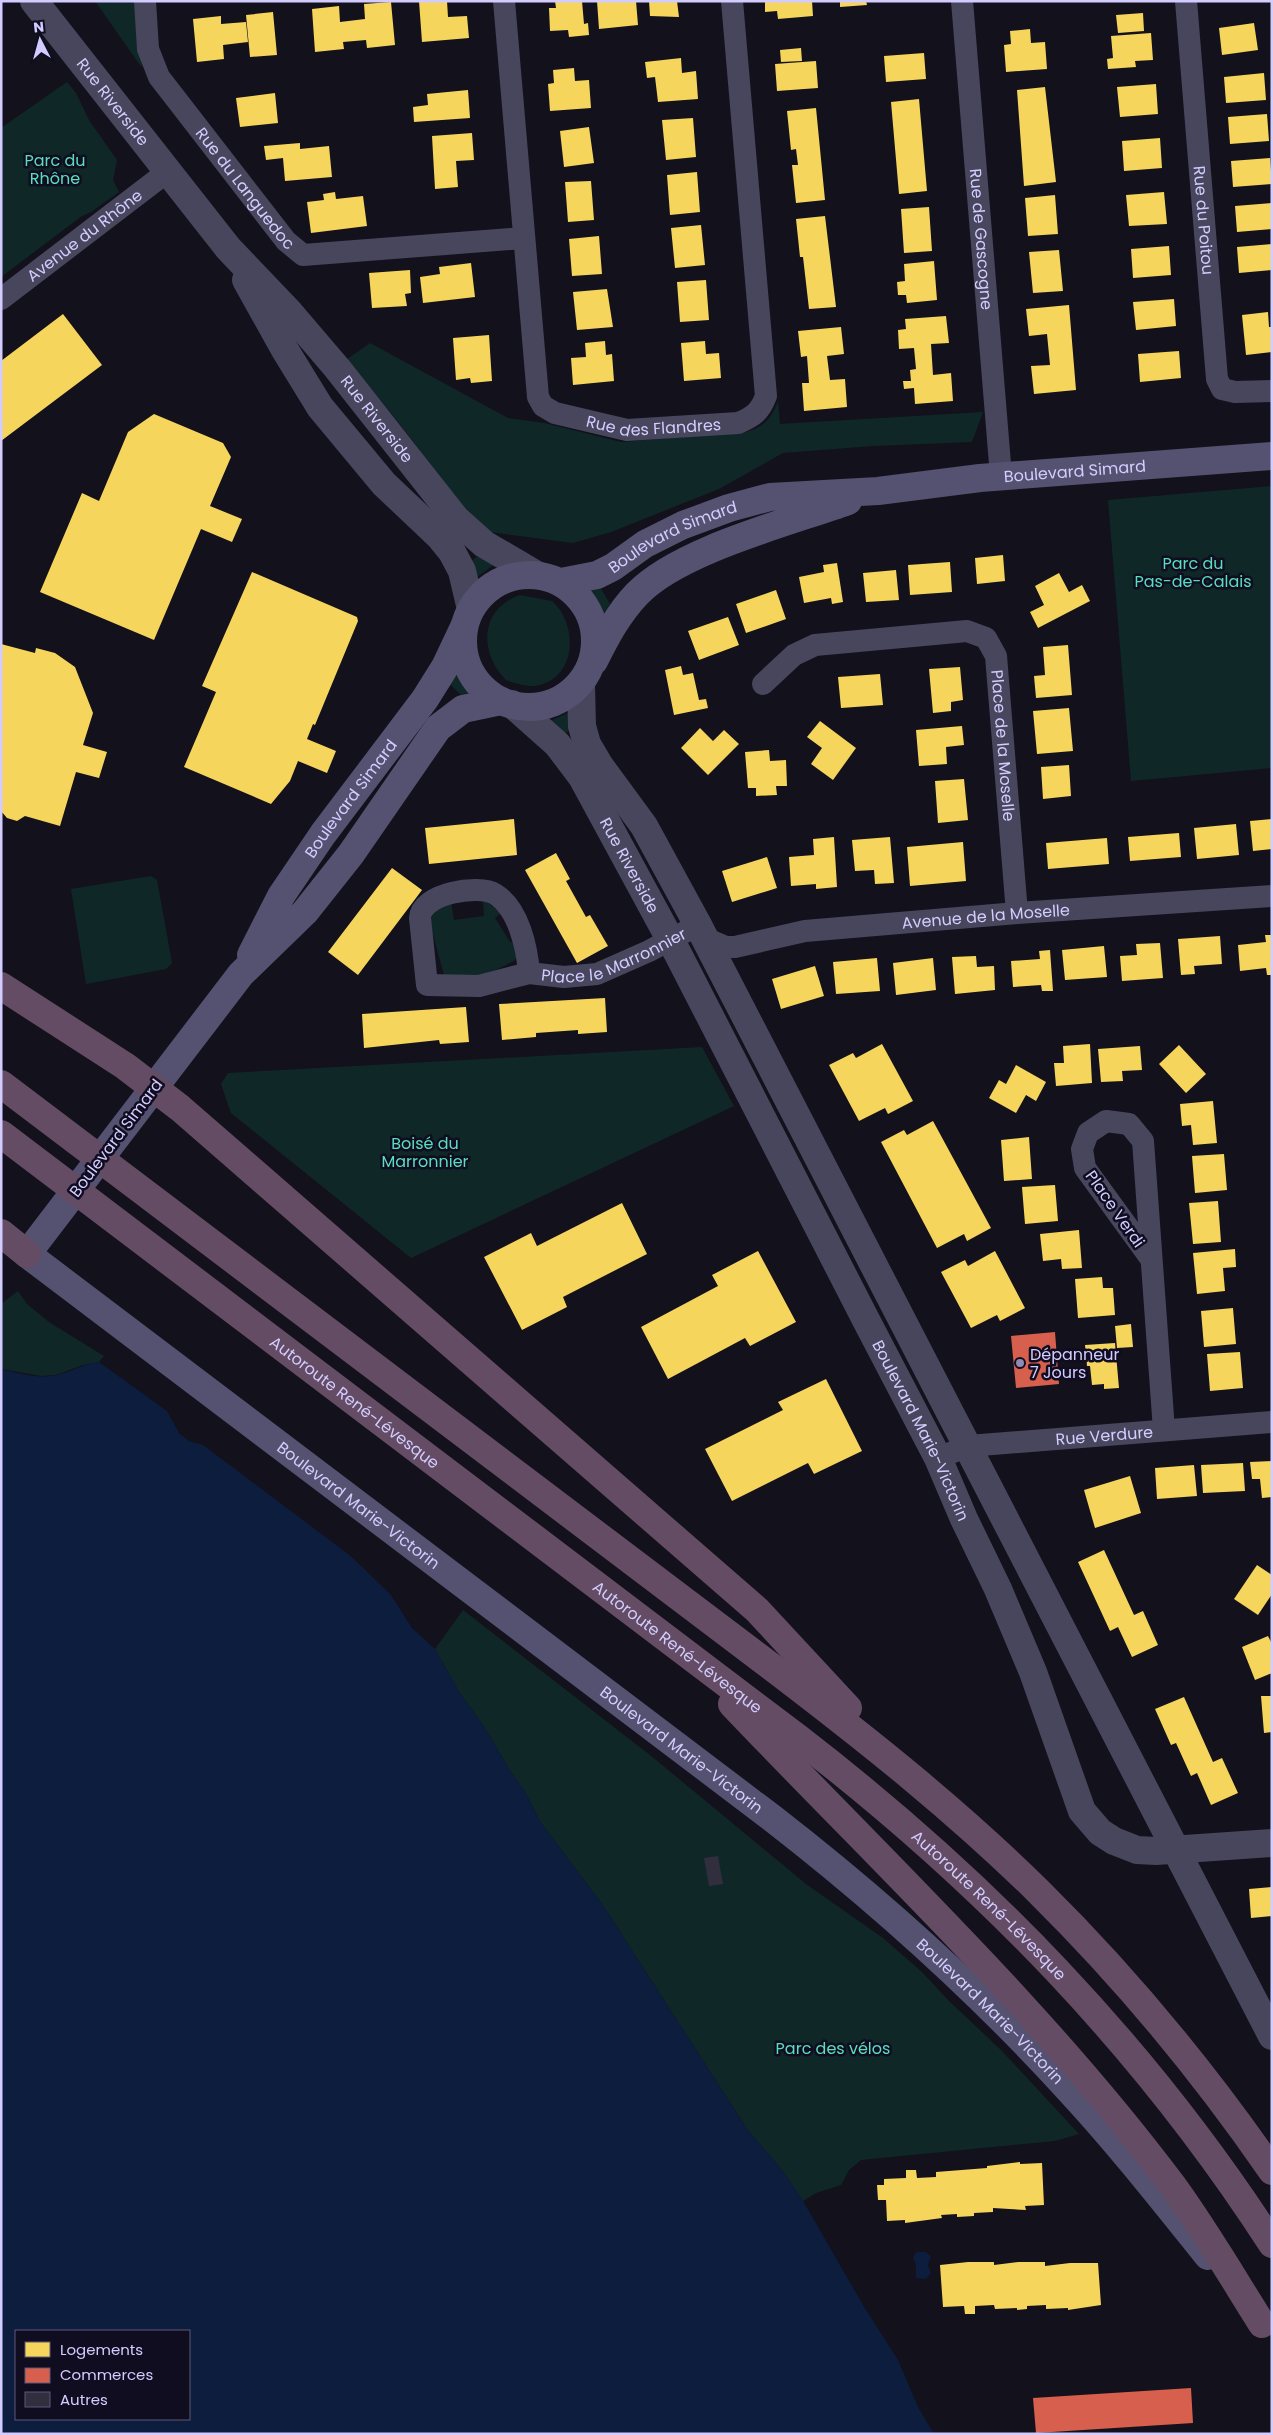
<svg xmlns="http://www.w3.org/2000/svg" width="1273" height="2435" font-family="Poppins,sans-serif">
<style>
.green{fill:#102728}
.water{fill:#0c1d3e;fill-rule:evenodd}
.homes{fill:#f6d55c}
.shops{fill:#d6604d}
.building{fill:#312e3e}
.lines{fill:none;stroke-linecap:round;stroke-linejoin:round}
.minor{stroke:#47465d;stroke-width:22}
.tertiary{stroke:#47465d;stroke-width:28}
.secondary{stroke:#545270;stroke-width:28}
.motorway{stroke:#644c65;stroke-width:28}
.poi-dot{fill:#908bb0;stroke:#100d20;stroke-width:2}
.labels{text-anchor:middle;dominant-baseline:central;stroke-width:5;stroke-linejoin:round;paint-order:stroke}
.street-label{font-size:16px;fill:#d3ccff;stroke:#100d20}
.park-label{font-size:16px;fill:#59debf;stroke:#100d20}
.poi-label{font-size:16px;fill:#d3ccff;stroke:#100d20;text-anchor:start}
</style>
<rect width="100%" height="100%" fill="#13111c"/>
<path class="green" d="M95 1H136L142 68Z
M67 82 76 93 89 120 117 160 113 180 119 192 91 212 82 216 1 277V128Z
M370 343 508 418 544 423 621 442 746 432C764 427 772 418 778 401L780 424 983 412 972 442 873 446 783 453 719 489 611 532 573 543 490 532C465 514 448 486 429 462 403 427 375 393 346 360Z
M1272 486V768L1131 781 1108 500Z
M482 553 495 564 471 581 470 562Z
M600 587 610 604 601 617 584 593Z
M520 595 552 601C577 623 578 674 540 685 530 688 516 684 506 680 479 653 479 609 520 595Z
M458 671 462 673 474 691 461 695 450 684Z
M572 711 575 728 561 735 550 721Z
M151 876 157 880 172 963 166 969 86 984 71 889Z
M483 899 501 913 495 918 510 942 515 941 518 955 515 960C491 974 472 980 444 975L430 923 436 905 451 902 454 920 484 916Z
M702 1047 734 1106 411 1258 231 1113 221 1084 228 1073Z
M18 1291 27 1304 49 1322 104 1356 99 1362 83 1365 56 1375 41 1376 1 1369V1304Z
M463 1610 650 1755 806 1884 883 1938 922 1972 948 2000 1002 2051 1079 2134 1055 2141 861 2160 849 2170 841 2185 816 2193 803 2201 785 2174 747 2129 602 1904 541 1823 524 1790 512 1774 486 1730 458 1690 435 1649Z"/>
<path class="water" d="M99 1362 167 1411 179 1433 189 1441 203 1445 352 1557 391 1595 412 1628 435 1649 458 1690 486 1730 512 1774 524 1790 541 1823 602 1904 747 2129 785 2174 803 2201 866 2310 898 2360 918 2407 934 2434H1V1369C19 1374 39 1379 57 1375 72 1372 84 1363 99 1362ZM16 2331H189V2419H16Z
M916 2252H926L931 2256 928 2265 931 2273 926 2279 916 2278V2265L913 2258Z"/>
<path class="homes" d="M419 1H447L448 17 467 16 469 38 422 42Z
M555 1H582L584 24 588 23 589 35 569 37 568 30 550 31 549 8H556Z
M597 1H636L638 25 599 29Z
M649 1H677L679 17 650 16Z
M765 1H812L813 16 778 19 777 11 765 12Z
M840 1H866L867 5 840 7Z
M391 2 395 45 367 48 366 40 343 42 344 49 315 52 312 9 339 6 340 22 365 19 364 4Z
M273 12 277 55 250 57 246 15Z
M1143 13 1144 31 1118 33 1116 15Z
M221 16V24L246 22 248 42 223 45 224 59 197 62 193 19Z
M1254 23 1258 50 1222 55 1219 28Z
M1030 29 1031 43 1045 42 1047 69 1006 72 1004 45 1011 44 1010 31Z
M1151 33 1153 60 1135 61 1136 67 1108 69 1107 59 1113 58 1111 36Z
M801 48 802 61 781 62 780 50Z
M924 53 926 79 886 82 884 56Z
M681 58 682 73 696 71 698 99 658 102 655 77 647 78 645 62Z
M816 61 818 88 777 91 775 64Z
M574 68 575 81 589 80 591 108 550 111 548 84 554 83 553 70Z
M1264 73 1266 100 1226 103 1224 77Z
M1156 84 1158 114 1120 117 1117 87Z
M1045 87 1056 182 1024 186 1017 90Z
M468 90 470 118 414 122 413 107 428 105 427 94Z
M275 93 278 123 240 127 236 98Z
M919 99 927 191 899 194 891 102Z
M816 108 825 200 796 203 792 165H798L796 149 791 150 787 111Z
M1267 114 1269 141 1230 144 1228 117Z
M693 118 696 157 666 160 662 120Z
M589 127 594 163 564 167 560 131Z
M472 133 474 160 456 161 458 187 435 189 432 136Z
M1160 138 1162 168 1124 171 1122 141Z
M300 143V149L329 146 332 177 285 181 283 158 266 160 264 146Z
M1270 158 1272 184 1233 187 1231 161Z
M697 172 700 212 670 215 667 175Z
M591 181 594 220 568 222 565 182Z
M335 192 336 199 363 196 367 226 311 233 307 202 324 200 323 194Z
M1164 192 1167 224 1129 226 1126 195Z
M1055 195 1058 234 1028 236 1025 198Z
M1272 203V229L1237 232 1235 206Z
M929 207 932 251 904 253 901 209Z
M825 216 836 307 809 309 803 257H800L796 219Z
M701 225 705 265 675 268 671 228Z
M599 236 602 274 572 276 569 239Z
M1272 244V270L1239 273 1237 247Z
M1169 246 1171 275 1133 278 1131 249Z
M1059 250 1063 291 1033 293 1029 252Z
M934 261 937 300 907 303 906 295H898L897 282 905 281 904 264Z
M471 263 475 297 423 303 420 277 440 274 439 267Z
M410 270 411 293 405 294 407 306 372 308 369 273Z
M706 280 709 320 680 322 677 282Z
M607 289 613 327 577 330 573 292Z
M1174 299 1176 326 1136 330 1133 302Z
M1069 305 1076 390 1034 394 1031 366 1050 365 1047 334 1029 336 1026 309Z
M1268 312 1269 327H1272V352L1246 355 1242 315Z
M63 314 102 365 1 441V361Z
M946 316 949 343 931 344 933 375 951 373 953 401 915 404 914 388 904 389 903 381H911L910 370 916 369 914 348 899 349 898 330 906 329 905 319Z
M841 327 844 354 827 356 830 380 845 379 847 407 804 411 802 383H809L807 356 801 357 798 331Z
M489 335 492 381 471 383 470 378 456 380 453 338Z
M605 341 606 355 612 354 614 381 573 385 571 358 586 357 585 343Z
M705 341 706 354 719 353 721 378 684 381 681 343Z
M1179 351 1181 378 1140 382 1138 354Z
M154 414 223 443 231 457 210 506 242 519 232 542 201 529 154 640 40 592 82 493 99 501 128 432Z
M1003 555 1005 581 977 584 975 558Z
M950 562 952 592 910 595 908 565Z
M837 563 843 602 832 604 831 598 804 603 799 577 824 572 823 565Z
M896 570 899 600 866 602 863 573Z
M252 572 357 617 358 621 315 725 313 724 307 739 336 751 327 773 298 761 290 781 271 804 184 767 216 692 202 686Z
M1059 573 1069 592 1082 585 1090 601 1038 628 1030 612 1044 605 1035 586Z
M776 590 786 619 746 633 736 604Z
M728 617 739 645 699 660 688 631Z
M1 644 35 653 36 648 55 653 75 667 93 713 83 745 107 752 99 778 76 772 60 826 25 816 17 821 7 818 1 811Z
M1068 645 1072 695 1036 698 1034 676 1045 675 1043 647Z
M681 666 683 675 693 673 699 700 706 699 708 708 674 715 665 670Z
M960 667 963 700 951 702V711L933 713 929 669Z
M880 674 883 705 841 708 838 677Z
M1069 708 1073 751 1037 754 1033 711Z
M820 721 856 748 833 780 811 764 822 748 807 737Z
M962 726 964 745 946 747 947 764 919 766 916 730Z
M700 728 713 741 724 730 739 744 708 775 681 748Z
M769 750 770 761 786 760 787 786H776L777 795 756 796V788H748L745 752Z
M1069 765 1071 796 1043 799 1041 767Z
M964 779 968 820 938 823 935 781Z
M514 819 517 855 429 864 425 828Z
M1272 819V849L1253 851 1250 821Z
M1236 824 1239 855 1197 859 1194 828Z
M1179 833 1181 857 1130 861 1128 837Z
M834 837 837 887 816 889V884L791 886 789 857 814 855 813 839Z
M890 837 894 883 875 884 874 870 855 871 852 840Z
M1107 838 1109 864 1048 869 1046 843Z
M963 842 966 881 910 886 907 847Z
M556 853 570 879 566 881 586 917 590 915 608 946 577 963 525 870Z
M767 857 777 888 732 902 722 871Z
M392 868 422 890 358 975 328 952Z
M1265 935H1272V975H1267L1266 968 1240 971 1238 945 1266 942Z
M1220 936 1222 964 1194 966 1195 974 1181 975 1178 939Z
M1160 943 1163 978 1122 981 1120 956 1137 955 1136 944Z
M1104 946 1107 977 1065 980 1062 950Z
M1050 950 1053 991H1042L1041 985 1013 987 1011 961 1040 959 1039 951Z
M976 956 977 967 994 966 995 990 955 994 952 957Z
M877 958 880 991 836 994 833 962Z
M933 958 936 990 896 995 893 963Z
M815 966 824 996 781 1009 772 979Z
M605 998 607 1032 578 1034V1030L536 1033V1037L502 1040 499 1004Z
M466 1007 469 1042 440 1044 439 1040 364 1048 362 1014Z
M882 1044 913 1101 888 1114 885 1108 859 1121 829 1065 853 1053 856 1058Z
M1090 1044 1092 1083 1056 1086 1054 1063H1064L1063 1046Z
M1179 1045 1206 1074 1186 1093 1159 1064Z
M1140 1046 1142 1070 1122 1071 1123 1081 1101 1082 1098 1049Z
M1016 1065 1046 1082 1036 1101 1026 1095 1016 1113 989 1098 999 1080 1006 1084Z
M1213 1101 1217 1143 1193 1145 1191 1125 1182 1126 1180 1104Z
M933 1121 991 1228 967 1241 964 1234 937 1248 881 1142 904 1130 907 1135Z
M1029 1137 1032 1179 1004 1181 1001 1140Z
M1224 1154 1227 1190 1195 1193 1192 1156Z
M1055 1185 1058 1221 1025 1224 1022 1187Z
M1218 1201 1221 1242 1193 1244 1189 1203Z
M622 1203 647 1254 563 1297 567 1307 522 1330 484 1257 531 1233 537 1246Z
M1079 1230 1082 1268 1062 1269 1061 1259 1043 1261 1040 1234Z
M1235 1249 1236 1267 1223 1268 1225 1291 1197 1294 1193 1253Z
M758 1251 796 1322 750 1346 745 1338 668 1379 641 1327 718 1286 712 1275Z
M995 1251 1025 1308 1000 1321 997 1315 971 1328 941 1272 965 1260 968 1266Z
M1102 1277 1103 1288H1113L1115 1315 1078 1318 1075 1279Z
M1233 1308 1236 1344 1204 1347 1201 1311Z
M1131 1324 1133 1347 1117 1348 1115 1326Z
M1115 1343 1119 1388 1104 1389V1384L1092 1385 1090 1366H1087L1085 1345Z
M1240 1352 1243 1388 1210 1391 1207 1354Z
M826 1379 862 1451 814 1474 808 1463 732 1501 705 1449 783 1410 778 1402Z
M1272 1461V1497L1262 1498 1260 1479H1252L1250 1462Z
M1243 1463 1245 1491 1203 1493 1201 1465Z
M1194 1465 1197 1496 1157 1499 1155 1468Z
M1130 1476 1141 1513 1095 1528 1084 1490Z
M1104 1550 1134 1615 1143 1611 1158 1645 1132 1657 1118 1627 1110 1631 1078 1562Z
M1257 1565 1272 1575V1594L1258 1615 1234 1599Z
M1268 1636 1272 1644V1673L1255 1680 1242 1647Z
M1261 1696H1272V1732L1264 1733Z
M1184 1697 1213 1762 1222 1758 1238 1793 1211 1805 1197 1773 1191 1776 1176 1743 1171 1745 1155 1709Z
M1272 1887V1916L1251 1918 1249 1889Z
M1020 2162V2164L1042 2163 1044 2205 1025 2206 1026 2210 993 2208V2212L974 2213V2216L957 2217V2214L941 2215 942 2218 905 2223V2220L887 2221 886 2200H878L877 2185H884V2179L906 2178V2170H916L917 2178 936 2177V2172L987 2168V2166Z
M968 2262H994V2265L1019 2262H1045V2266L1070 2263H1098L1101 2305 1068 2310V2308L1046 2309V2305L1027 2306V2309L1017 2310V2308L995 2309 994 2305 975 2306V2314H965L964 2306 943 2307 940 2265Z"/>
<path class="shops" d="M1055 1332 1059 1384 1016 1388 1011 1336Z
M1191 2388 1193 2423 1036 2433 1033 2398Z"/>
<path class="building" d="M718 1856 723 1884 709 1886 704 1858Z"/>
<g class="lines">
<g class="minor">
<path id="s1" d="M145 1 148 49 159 77 286 241 303 255 523 238"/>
<path id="s2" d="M504 1 538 397 543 406 555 413 627 430 738 423C753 417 760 412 766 396L732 1"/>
<path id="s3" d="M962 1 1001 476"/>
<path id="s4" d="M1186 1 1217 379 1222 389 1235 392 1272 391"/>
<path id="s5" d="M1 299 167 172"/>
<path id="s6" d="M763 684 794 655 815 645 967 631 986 638 996 656 1017 913"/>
<path id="s7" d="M705 938 726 947H735L805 931 1017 913 1272 896"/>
<path id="s8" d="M529 973C527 948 519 909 495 894 479 884 421 893 420 918L427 985 479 986 529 973 564 977 597 974 649 951 698 925"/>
<path d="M1151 1259 1085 1168 1082 1149 1088 1133 1106 1121 1129 1124 1143 1141 1164 1430"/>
<path id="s9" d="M938 1458 968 1446 1272 1422"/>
</g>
<g class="tertiary">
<path id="s10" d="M34 1 228 248 290 313 337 368 456 519 484 544 537 575"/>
<path d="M246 280 285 350 320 407 384 484 439 536 452 552 462 571 470 605"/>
<path d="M581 685 582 726 587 744 600 766 644 826 698 925 1272 2036"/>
<path id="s11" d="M512 704 557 744 582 777 678 954 866 1320 938 1458 964 1519 998 1589 1033 1672 1082 1811 1100 1832 1114 1841 1137 1850 1156 1851 1272 1843"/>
</g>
<g class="secondary">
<circle cx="529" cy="641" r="66"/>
<path id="s12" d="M561 582 597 575 613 567 645 544 683 525 729 508 770 497 878 491 980 478 1272 456"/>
<path d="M594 661C606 637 618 614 637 594 679 550 790 522 848 501"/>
<path id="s13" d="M501 701 463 709 438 728 351 854 305 912 241 974 27 1254 772 1818C879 1901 979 1991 1070 2091 1119 2144 1163 2200 1208 2256"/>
<path id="s14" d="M251 955 281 896 323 834 425 699 445 667 464 627"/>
</g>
<g class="motorway">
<path d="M1 986 125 1066 180 1108 757 1610 848 1708"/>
<path d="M1 1084 781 1674C870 1742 958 1812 1038 1891 1124 1976 1203 2071 1272 2171"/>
<path id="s15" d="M1 1134 798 1738C985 1882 1144 2046 1272 2244"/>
<path d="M1 1233 27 1254"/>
<path d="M732 1704C882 1862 1042 2011 1173 2186 1205 2230 1233 2278 1262 2324"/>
</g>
</g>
<circle class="poi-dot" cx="1020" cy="1363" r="5"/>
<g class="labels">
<g class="street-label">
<text stroke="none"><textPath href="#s10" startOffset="128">Rue Riverside</textPath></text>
<text stroke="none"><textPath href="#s1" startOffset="219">Rue du Languedoc</textPath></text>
<text stroke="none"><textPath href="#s4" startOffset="220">Rue du Poitou</textPath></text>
<text stroke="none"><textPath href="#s5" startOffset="105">Avenue du Rhône</textPath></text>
<text stroke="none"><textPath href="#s3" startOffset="239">Rue de Gascogne</textPath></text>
<text stroke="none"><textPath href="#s10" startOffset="541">Rue Riverside</textPath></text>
<text stroke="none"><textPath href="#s2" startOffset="522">Rue des Flandres</textPath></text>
<text stroke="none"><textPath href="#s12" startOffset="534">Boulevard Simard</textPath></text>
<text stroke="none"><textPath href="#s12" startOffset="122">Boulevard Simard</textPath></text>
<text stroke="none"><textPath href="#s6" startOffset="349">Place de la Moselle</textPath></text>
<text stroke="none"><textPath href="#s14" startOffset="186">Boulevard Simard</textPath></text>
<text stroke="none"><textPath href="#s11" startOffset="202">Rue Riverside</textPath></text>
<text stroke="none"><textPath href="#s7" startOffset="285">Avenue de la Moselle</textPath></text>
<text stroke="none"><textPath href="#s8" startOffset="436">Place le Marronnier</textPath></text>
<text transform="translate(116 1138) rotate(-53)">Boulevard Simard</text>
<text transform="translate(1115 1209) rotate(55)">Place Verdi</text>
<text stroke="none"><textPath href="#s15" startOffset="444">Autoroute René-Lévesque</textPath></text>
<text stroke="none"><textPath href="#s11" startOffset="838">Boulevard Marie-Victorin</textPath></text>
<text stroke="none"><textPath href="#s9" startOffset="169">Rue Verdure</textPath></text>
<text stroke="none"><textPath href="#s13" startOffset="1155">Boulevard Marie-Victorin</textPath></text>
<text stroke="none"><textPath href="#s15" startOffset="849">Autoroute René-Lévesque</textPath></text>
<text stroke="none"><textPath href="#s13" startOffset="1560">Boulevard Marie-Victorin</textPath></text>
<text stroke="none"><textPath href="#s15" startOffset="1254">Autoroute René-Lévesque</textPath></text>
<text stroke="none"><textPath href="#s13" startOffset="1965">Boulevard Marie-Victorin</textPath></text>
</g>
<g class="park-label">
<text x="55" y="160">Parc du<tspan x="55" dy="18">Rhône</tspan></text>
<text x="1193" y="563">Parc du<tspan x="1193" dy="18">Pas-de-Calais</tspan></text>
<text x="425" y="1143">Boisé du<tspan x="425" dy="18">Marronnier</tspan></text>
<text x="833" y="2048">Parc des vélos</text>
</g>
<g class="poi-label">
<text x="1030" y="1354">Dépanneur<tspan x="1030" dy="18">7 Jours</tspan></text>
</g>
</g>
<rect width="1273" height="2435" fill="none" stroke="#d3ccff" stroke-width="5"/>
<rect x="15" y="2330" width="175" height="90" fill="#100d20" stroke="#5e5979"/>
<rect x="25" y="2342" width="25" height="15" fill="#f6d55c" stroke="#5e5979"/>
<text x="60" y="2355" font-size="15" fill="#d3ccff">Logements</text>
<rect x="25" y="2368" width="25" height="15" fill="#d6604d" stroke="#5e5979"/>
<text x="60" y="2380" font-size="15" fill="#d3ccff">Commerces</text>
<rect x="25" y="2392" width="25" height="15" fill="#312e3e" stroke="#5e5979"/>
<text x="60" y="2405" font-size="15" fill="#d3ccff">Autres</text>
<g transform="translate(40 40) rotate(354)" stroke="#100d20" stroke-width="4" paint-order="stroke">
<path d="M0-4L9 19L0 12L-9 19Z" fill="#d3ccff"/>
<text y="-8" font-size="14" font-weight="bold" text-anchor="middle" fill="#d3ccff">N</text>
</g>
</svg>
